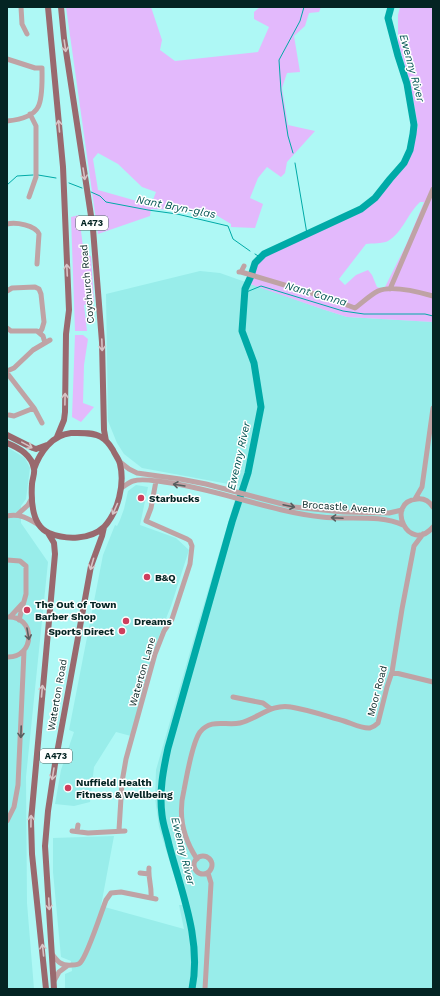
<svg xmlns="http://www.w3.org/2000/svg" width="440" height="996" font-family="'Work Sans',sans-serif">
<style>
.built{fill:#98edea}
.green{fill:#e3b9fc;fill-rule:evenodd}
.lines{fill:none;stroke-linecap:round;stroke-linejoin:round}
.stream{stroke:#00aaa7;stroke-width:1}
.river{stroke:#00aaa7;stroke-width:7}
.minor{stroke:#bfa3a5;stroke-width:5}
.major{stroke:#99696e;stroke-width:6}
.oneway{stroke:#d6c3c5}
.oneway2{stroke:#585d5e}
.poi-dot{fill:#ce3e5d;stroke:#fff;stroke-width:1.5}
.labels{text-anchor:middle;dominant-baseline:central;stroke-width:3;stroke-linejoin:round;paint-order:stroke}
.shield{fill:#fff;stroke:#4f6665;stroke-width:1}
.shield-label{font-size:9px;font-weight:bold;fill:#042423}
.street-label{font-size:10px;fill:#042423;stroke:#fff}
.poi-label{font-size:10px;font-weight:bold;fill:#042423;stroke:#fff;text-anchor:start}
.water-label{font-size:11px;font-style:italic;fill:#045654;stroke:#fff}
</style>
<rect width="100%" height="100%" fill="#aef8f5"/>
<path class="built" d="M200 271 220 273 322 309 347 317 433 322V989H65V974L72 971 71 961 61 957 53 872V838L114 836 101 906 184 929 179 905H183L159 827 155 798 156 770 198 624 239 486 142 468 124 454 117 443 108 421 106 294Z
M7 447 25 458 30 468 26 499 21 506V523L48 562 26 777 27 903 34 989H7Z
M136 485 148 487 140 525 176 538 189 550 171 606 157 641 131 736 116 732 94 767 90 802 74 806 55 804 61 770 74 732 69 730 103 555 115 525 117 526 120 520 124 509 128 491Z"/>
<path class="green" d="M66 7H151L162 40 160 50 175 61 258 52 269 27 254 19V12L260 7H321L319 12 309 13 305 26 294 36 300 72 287 73 282 88 288 125 315 131 287 162 285 173 281 177 267 167 258 178 250 198 263 204 255 228 231 227V224L211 212 196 210 151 209 150 216 98 234ZM98 153 118 164 142 187 156 192 151 205 98 190 93 159Z
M400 7H433V322L347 317 322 309 250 284 258 261 262 258 360 213 381 195 406 165 410 157 418 126 410 82 398 42V15ZM420 202H424L407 243 384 289 377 287 372 275 368 270 356 275 345 285 339 279 366 244C372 243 382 244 388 241 403 232 408 213 420 202Z
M79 215 84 255 91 256 94 302 84 305 87 331H75L71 217Z
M75 335H83L88 339 84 365 83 403 94 407 81 422 72 417Z"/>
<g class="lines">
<path class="stream" d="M293 153 288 136 281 91 279 60 300 21 304 7
M295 163 307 234
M38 175 56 178
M69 183 82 188
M7 185 17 176 33 175
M91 192 100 196 106 202 148 210 177 214 228 226 233 239 250 251
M255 254 260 257
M244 293 261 286 343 311 364 314H425L433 316"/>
<path class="river" d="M192 989C202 940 181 891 169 845 167 835 163 825 162 815 159 792 163 771 168 748L232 522 248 473 261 407 254 363 242 331 245 289 251 276 255 263 264 254 361 209 375 198 390 179 404 163 410 150 413 134 414 125 407 84 398 56 388 18 391 7"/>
<path class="minor" d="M21 7 22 24 27 34
M7 59 35 68H42C42 79 43 98 38 107 33 117 17 120 7 121
M29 197 36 177V126L30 114
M7 224C16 222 35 225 39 234L37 264
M239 272H241L244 266
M241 272 328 298 355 308C362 303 370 295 378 291 391 285 419 292 433 296
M390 289 433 189
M7 291 12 288 35 287 39 289 41 294 44 322 42 329 40 332
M7 328 11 331H37L43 336 45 343
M7 371 14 368 33 350 50 340
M7 373 34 408 42 423
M9 415 14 416 34 408
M120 462 129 469 137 473 180 479 206 484 294 507 343 512 389 513 402 510
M121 488C125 486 129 482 133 481 143 478 154 481 164 482 218 489 268 511 322 517 347 520 381 514 403 525
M415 499 422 487 433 408
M433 507C429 501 424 498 417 499 384 502 409 555 433 527
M17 515 28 505 32 498
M7 516C20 513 29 519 39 525
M7 560 20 561 26 566V594L19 620
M7 617C36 615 36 658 7 657
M10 617 22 604
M392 672 433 682
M233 697 263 703 271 709
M7 821 14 807 18 785 24 651
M119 830 122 782 126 759 155 654 164 631 172 619 190 564 192 546 190 541 187 539 146 521 151 508 156 481
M72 831 88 833 125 831
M77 831 78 825
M194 865a9 9 0 1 1 18 0a9 9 0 1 1-18 0Z
M197 859C183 838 178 814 184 790 187 775 192 743 200 732 211 718 226 726 240 723 257 719 272 703 291 707 309 710 326 716 344 721 351 723 362 729 370 728 373 727 375 726 378 723L387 687 392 672 402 609 414 546 423 534
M149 868C148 879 152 886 151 898
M140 873 149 874
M52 954C58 962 61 966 72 965 74 965 78 965 80 963 87 957 102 910 106 900L111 893 121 892 156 899
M54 981 59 972 67 966
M205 989 211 883 208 873"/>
<path class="major" d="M48 7 63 167 69 310 66 334 65 412 64 420 57 437
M61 7 64 38 93 229 102 342 104 430 106 441
M7 435 33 448 36 449 47 445
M7 443C19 448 32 455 34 469 35 474 32 480 32 484 31 500 32 526 49 533 66 540 90 540 104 527 118 512 125 484 120 464 119 459 115 455 113 450 110 445 107 440 101 437 93 432 80 433 71 433 52 435 40 452 34 469
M46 989 32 854 31 821 55 554 54 543 48 533
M54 989 45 846 48 811 55 764 91 566 102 536 104 527"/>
</g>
<defs><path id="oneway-shaft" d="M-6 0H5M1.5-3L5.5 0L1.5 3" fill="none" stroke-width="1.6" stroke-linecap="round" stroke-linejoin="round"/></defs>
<g class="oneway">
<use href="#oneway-shaft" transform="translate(65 46) rotate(82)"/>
<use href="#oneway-shaft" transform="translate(59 126) rotate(-95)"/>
<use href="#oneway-shaft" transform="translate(84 174) rotate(81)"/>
<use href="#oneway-shaft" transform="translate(67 270) rotate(-93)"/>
<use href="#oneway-shaft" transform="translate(102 345) rotate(88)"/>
<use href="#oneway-shaft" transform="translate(65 399) rotate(-89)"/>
<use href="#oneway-shaft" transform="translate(27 445) rotate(29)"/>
<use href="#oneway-shaft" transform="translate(115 509) rotate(114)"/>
<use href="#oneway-shaft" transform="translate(92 564) rotate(106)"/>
<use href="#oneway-shaft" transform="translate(42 691) rotate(-85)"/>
<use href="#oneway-shaft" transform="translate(53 774) rotate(99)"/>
<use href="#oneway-shaft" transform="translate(31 821) rotate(-89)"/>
<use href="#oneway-shaft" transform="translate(49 904) rotate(87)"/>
<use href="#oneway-shaft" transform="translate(43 950) rotate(-96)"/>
</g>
<g class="oneway2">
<use href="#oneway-shaft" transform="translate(179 485) rotate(-171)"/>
<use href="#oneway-shaft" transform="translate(289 506) rotate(12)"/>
<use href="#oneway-shaft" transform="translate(337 518) rotate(-177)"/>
<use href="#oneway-shaft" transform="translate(28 634) rotate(80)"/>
<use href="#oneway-shaft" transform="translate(21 732) rotate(92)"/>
</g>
<g class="poi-dot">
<circle cx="141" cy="498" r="4"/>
<circle cx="147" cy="577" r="4"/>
<circle cx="27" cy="610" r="4"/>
<circle cx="126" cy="621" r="4"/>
<circle cx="122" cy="631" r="4"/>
<circle cx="68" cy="788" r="4"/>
</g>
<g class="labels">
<g class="shield">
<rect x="76" y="216" width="32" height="14" rx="3"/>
<rect x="40" y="749" width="32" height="14" rx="3"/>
</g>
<g class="shield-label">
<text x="92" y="223">A473</text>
<text x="56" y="756">A473</text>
</g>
<g class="street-label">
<text transform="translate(87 284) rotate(-95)">Coychurch Road</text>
<text transform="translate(344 507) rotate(4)">Brocastle Avenue</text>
<text transform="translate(142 672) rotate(-74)">Waterton Lane</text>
<text transform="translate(377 691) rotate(-75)">Moor Road</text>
<text transform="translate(57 695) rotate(-80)">Waterton Road</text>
</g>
<g class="poi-label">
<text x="149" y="498">Starbucks</text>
<text x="155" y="577">B&amp;Q</text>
<text x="35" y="604">The Out of Town<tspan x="35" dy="12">Barber Shop</tspan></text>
<text x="134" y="621">Dreams</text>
<text x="114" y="631" text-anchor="end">Sports Direct</text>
<text x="76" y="782">Nuffield Health<tspan x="76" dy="12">Fitness &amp; Wellbeing</tspan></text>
</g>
<g class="water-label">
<text transform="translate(412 68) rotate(75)">Ewenny River</text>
<text transform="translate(176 207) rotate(11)">Nant Bryn-glas</text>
<text transform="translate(316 294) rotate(16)">Nant Canna</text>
<text transform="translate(239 456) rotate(-77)">Ewenny River</text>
<text transform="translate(183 851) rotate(76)">Ewenny River</text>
</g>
</g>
<rect width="440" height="996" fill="none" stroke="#042423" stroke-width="16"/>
</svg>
